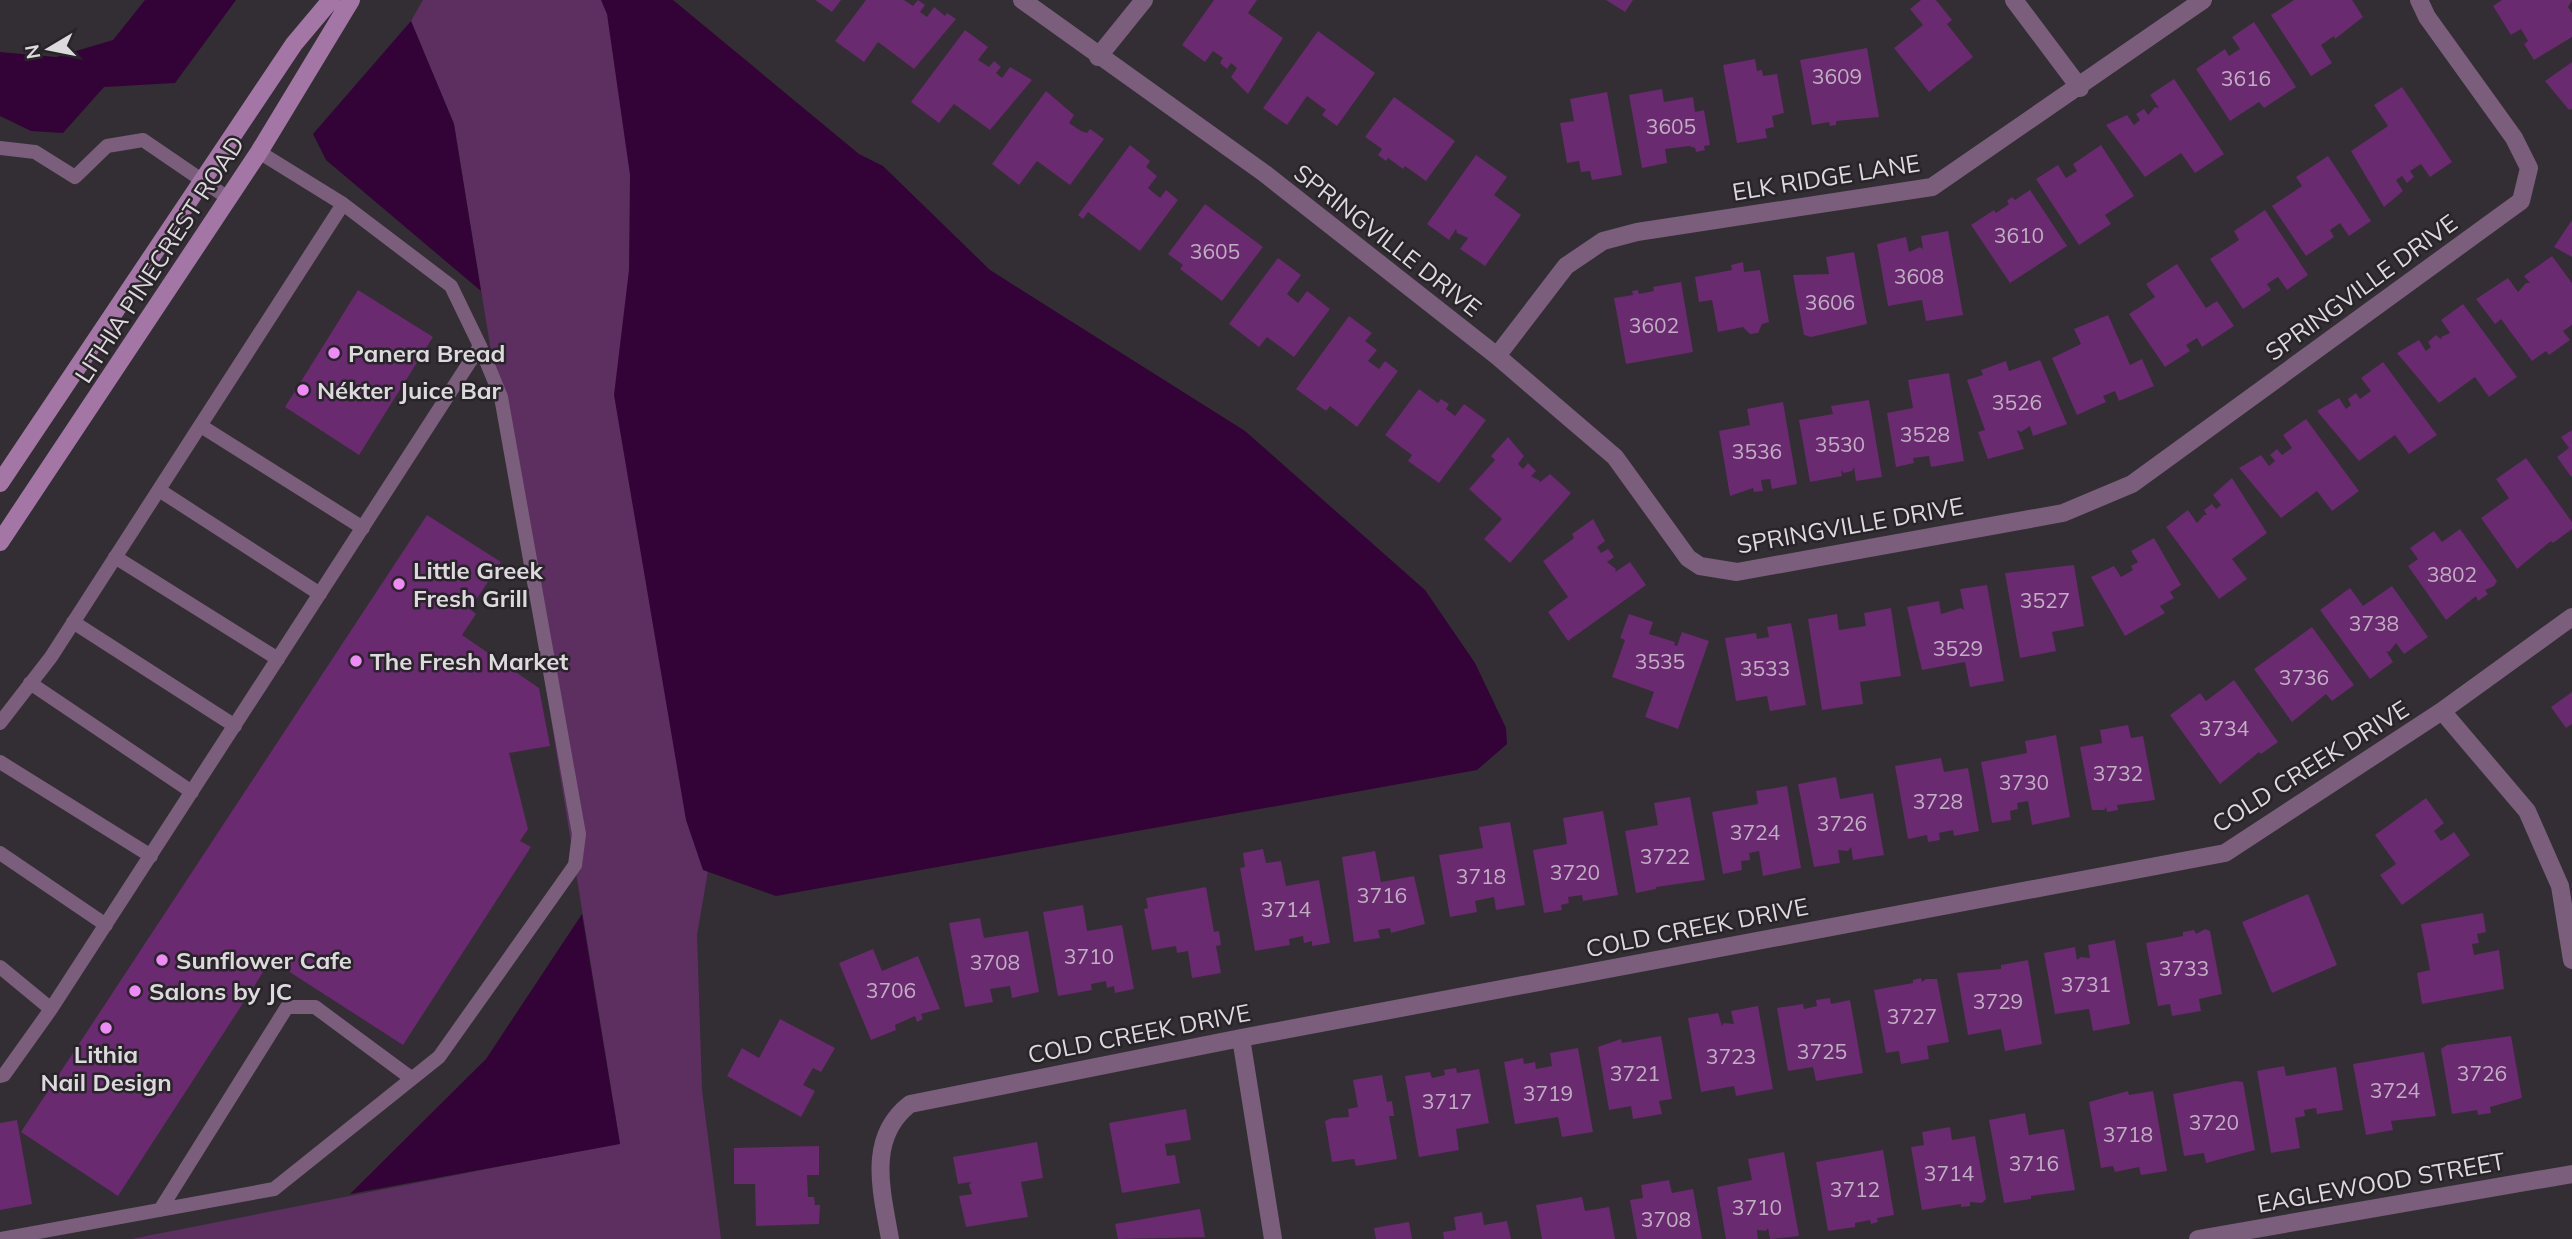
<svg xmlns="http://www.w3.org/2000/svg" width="2572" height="1239" font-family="Mulish,sans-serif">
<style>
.green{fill:#5c2f60}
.water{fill:#330338}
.building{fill:#692a6f}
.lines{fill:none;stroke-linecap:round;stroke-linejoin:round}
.service{stroke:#7a5e7c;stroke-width:14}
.minor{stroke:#7a5e7c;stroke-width:18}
.secondary{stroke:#a376a6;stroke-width:18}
.poi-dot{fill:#ef8bf7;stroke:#282429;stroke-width:2.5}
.labels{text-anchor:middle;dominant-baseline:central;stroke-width:5;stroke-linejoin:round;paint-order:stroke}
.number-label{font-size:21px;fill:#c0aec2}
.street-label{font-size:24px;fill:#dddadd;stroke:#282429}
.poi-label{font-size:24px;font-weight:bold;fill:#dddadd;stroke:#282429;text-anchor:start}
</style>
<rect width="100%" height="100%" fill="#322e33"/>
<path class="green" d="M423 0H608L633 182 709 865 697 935 702 1090 721 1239H131L620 1143 454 124 411 21Z"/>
<path class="water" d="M145 0H236L175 83 104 87 63 133 31 131 0 116V52L56 57 113 40Z
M601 0H673L859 154 883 166 990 270 1245 431 1425 590 1475 663 1506 728 1507 744 1477 770 776 896 703 870 686 820 614 395 629 270 630 175 607 14Z
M411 21 454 124 481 291 326 160 313 134Z
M582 914 620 1144 350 1194 486 1059Z"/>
<path class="building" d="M815 0H841L832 12Z
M866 0H904L913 6 918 0 925 5 920 12 927 17 934 7 945 16 947 13 956 19 914 69 878 42 864 62 835 41Z
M1214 0H1257L1248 13 1283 38 1248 94 1231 77 1237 68 1231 63 1227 69 1220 63 1223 58 1213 51 1205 62 1182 45Z
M1606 0H1633L1625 12Z
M1921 0H1936L1952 20 1947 24 1973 57 1929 92 1894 48 1923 25 1910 9Z
M2294 0H2352L2363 17 2335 39 2334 36 2321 45 2332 63 2311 76 2271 15Z
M2502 0H2572L2568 7 2572 13V37L2534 60 2524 44 2528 41 2521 29 2511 35 2493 6Z
M2254 22 2296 87 2264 108 2259 102 2230 121 2196 69 2225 49 2229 56 2240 49 2232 37Z
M965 30 988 47 978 60 989 67 994 61 1001 67 996 73 1002 78 1010 67 1032 80 990 130 954 104 939 123 911 102Z
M1318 31 1375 73 1337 126 1322 115 1326 110 1307 96 1287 125 1263 108Z
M1867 48 1879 117 1836 121V125L1830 126 1829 122 1812 125 1800 60Z
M1755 59 1757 71 1762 70 1763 76 1777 74 1784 113 1772 116 1774 127 1765 129 1767 138 1737 143 1723 65Z
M2572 62V109L2569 110 2545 81Z
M2174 79 2224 154 2195 173 2181 153 2145 177 2106 125 2127 115 2134 125 2140 120 2136 114 2144 109 2148 115 2155 107 2159 108 2150 95Z
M2402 87 2452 162 2430 177 2421 164 2410 171 2414 177 2407 183 2402 176 2396 180 2403 191 2384 207 2351 151 2388 126 2374 105Z
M1662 89 1664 102 1693 97 1695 112 1704 110 1710 145 1704 146 1705 150 1696 152 1695 148 1689 146 1665 149 1667 163 1642 168 1629 95Z
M1046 91 1074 115 1069 123 1081 131 1087 133 1090 129 1104 139 1070 185 1037 161 1019 185 992 164Z
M1607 92 1622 175 1592 180 1590 171 1581 172 1579 161 1567 163 1560 123 1574 121 1570 99Z
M1394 97 1455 141 1426 181 1405 166 1403 169 1388 158 1386 161 1378 155 1382 149 1365 137Z
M1130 145 1150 161 1146 167 1157 176 1148 188 1160 198 1166 190 1178 200 1140 251 1088 212 1083 219 1078 215Z
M2101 145 2134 196 2105 215 2111 224 2079 245 2036 179 2058 165 2066 178 2077 171 2073 164Z
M1476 155 1507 177 1494 195 1521 215 1485 266 1460 249 1468 238 1457 233 1456 229 1449 240 1427 224Z
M2328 156 2371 221 2349 236 2340 223 2330 230 2334 237 2306 256 2272 206 2302 186 2296 177Z
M2030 190 2067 246 2010 283 1971 225 1994 210 1996 213 2009 204 2007 201 2012 197 2015 200Z
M1205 204 1263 247 1222 301 1180 269 1183 265 1168 254Z
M2265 210 2308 275 2287 290 2278 277 2267 284 2271 290 2243 309 2210 259 2239 240 2234 231Z
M2572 220V257L2554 247Z
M1948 231 1963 315 1926 321 1922 300 1888 306 1877 244 1906 237 1909 252 1920 247 1923 249 1921 236Z
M1854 252 1867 324 1811 337 1804 335 1793 275 1829 274 1826 257Z
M2552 256 2572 283V325L2563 331 2570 340 2549 355 2546 351 2532 361 2501 319 2495 324 2476 299 2508 278 2518 292 2526 283H2530L2524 276Z
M1278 258 1301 275 1287 294 1298 303 1307 291 1330 309 1294 357 1267 337 1259 347 1229 324Z
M1743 262 1744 272 1760 270 1769 322 1762 324 1758 333 1750 334 1743 327 1718 332 1712 300 1699 302 1695 277 1732 270 1731 265Z
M2177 264 2206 308 2217 301 2234 326 2202 347 2197 338 2186 345 2190 351 2165 367 2129 314 2155 297 2146 284Z
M1681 282 1693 352 1626 364 1614 298 1633 295 1632 291 1638 290 1639 294 1654 291 1653 287Z
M358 290 433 337 359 455 285 407Z
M2463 304 2517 377 2489 397 2475 377 2439 403 2397 353 2419 340 2426 351 2431 347 2428 342 2436 335 2442 340 2441 337 2450 333 2441 320Z
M2108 315 2130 365 2142 359 2154 386 2119 401 2115 391 2103 396 2106 402 2077 415 2052 358 2081 344 2074 329Z
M1349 316 1372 333 1365 341 1377 350 1368 361 1379 369 1385 361 1398 371 1357 427 1330 406 1326 411 1296 389Z
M2040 360 2067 424 2033 436 2030 426 2021 432 2017 430 2024 449 1988 459 1978 432 1985 430 1967 380 1983 375 1981 370 2006 361 2009 371Z
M2383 362 2437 435 2409 454 2395 435 2359 461 2317 411 2339 398 2346 409 2351 405 2348 399 2356 393 2360 399 2371 391 2361 378Z
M1949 373 1964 461 1931 467 1929 456 1913 458 1914 463 1896 467 1887 413 1913 408 1908 380Z
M1419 389 1438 403 1441 399 1449 404 1446 409 1455 416 1464 404 1486 420 1439 483 1408 461 1412 455 1385 435Z
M1869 400 1882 477 1856 481 1854 467 1852 471 1844 473 1841 470 1842 476 1810 482 1799 420 1833 414 1831 406Z
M1783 402 1797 484 1772 489 1770 479 1761 480 1763 491 1754 492 1753 488 1730 496 1719 431 1750 425 1747 409Z
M2306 419 2359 491 2332 511 2317 491 2281 518 2239 468 2261 455 2269 466 2275 461 2270 455 2277 449 2282 455 2292 448 2283 435Z
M2572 430V478L2557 457 2569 448 2561 437Z
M1508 437 1524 456 1518 464 1523 469 1528 463 1536 471 1531 476 1540 481 1539 483 1550 474 1571 493 1510 563 1484 539 1502 519 1469 489 1495 460 1491 456Z
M2526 458 2572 522V529L2553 543 2551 541 2517 569 2481 518 2509 498 2496 479Z
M2232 478 2267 533 2232 559 2247 579 2219 599 2166 527 2188 510 2197 523 2204 515H2207L2204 510 2212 504 2216 509 2221 505 2213 495Z
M427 515 501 562 470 609 476 614 462 635 539 688 550 746 509 753 528 829 520 841 531 847 403 1045 271 960 118 1196 21 1132Z
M1593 519 1605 541 1597 547 1601 553 1608 549 1614 557 1607 562 1616 569 1615 572 1630 562 1646 585 1568 641 1548 612 1568 597 1543 561 1574 538 1572 534Z
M2460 529 2497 581 2494 586 2485 590 2488 594 2478 601 2476 596 2446 620 2408 566 2418 559 2410 548 2434 531 2442 542Z
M2154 538 2181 585 2170 592 2174 598 2160 606 2165 613 2125 636 2091 577 2114 566 2121 577 2133 570 2131 566 2138 562 2131 551Z
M2074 565 2084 626 2052 632 2056 651 2020 658 2005 573Z
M1987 585 2004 681 1970 687 1965 662 1922 670 1907 607 1939 601 1941 614 1961 608 1964 610 1960 589Z
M2392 586 2428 637 2404 654 2396 643 2389 652 2386 651 2393 662 2370 679 2320 610 2350 588 2363 606Z
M1891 608 1901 676 1860 682 1863 704 1822 710 1808 619 1837 614 1839 630 1866 626 1864 613Z
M1629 614 1653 622 1649 634 1675 642 1674 645 1677 646 1682 632 1709 641 1678 729 1645 717 1654 692 1612 677 1625 640 1620 638Z
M1791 623 1806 705 1770 711 1767 696 1736 701 1725 638 1756 633 1757 639 1769 637 1767 627Z
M2312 627 2354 685 2332 701 2326 694 2292 722 2254 669Z
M2234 680 2278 742 2261 754 2259 752 2220 784 2170 715 2200 693 2206 701Z
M2572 692V724L2566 728 2551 707Z
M2128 725 2131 738 2143 736 2155 800 2117 805 2118 810 2107 812 2106 807 2104 810H2092L2080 747 2102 743 2100 730Z
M2056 735 2070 817 2032 825 2028 801 2017 803 2018 809 2010 811 2011 820 1992 823 1981 762 2027 753 2025 741Z
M1941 758 1944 772 1968 768 1979 831 1954 836 1953 830 1939 833 1940 840 1928 842 1927 835 1908 839 1895 766Z
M1836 777 1840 799 1873 793 1884 855 1853 860 1851 847 1848 851 1838 850 1840 863 1814 867 1798 784Z
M1787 786 1801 868 1763 876 1759 851 1749 853 1750 860 1741 861 1742 870 1723 874 1712 812 1758 804 1756 791Z
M1690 797 1705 880 1656 887V889L1636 893 1625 831 1658 825 1654 803Z
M2426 798 2444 823 2434 831 2441 841 2454 832 2470 855 2402 905 2380 875 2396 864 2375 835Z
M1603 811 1618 895 1583 901 1582 895 1568 897 1569 903 1561 905 1562 910 1544 913 1533 850 1567 844 1563 818Z
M1510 822 1525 905 1496 910 1494 897 1475 901 1477 912 1450 917 1439 855 1483 848 1479 827Z
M1263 849 1266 863 1281 861 1286 886 1319 880 1330 943 1312 946V941L1304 943 1303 936 1289 939 1290 945 1255 951 1240 868 1245 867 1243 853Z
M1375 851 1381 882 1414 876 1425 924 1391 933 1390 928 1378 930 1380 938 1354 942 1342 857Z
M1206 887 1214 932 1219 931 1221 945 1216 946 1221 973 1192 978 1188 951 1177 953 1176 946 1152 950 1144 909 1148 908 1146 898Z
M2308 894 2337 965 2272 993 2242 922Z
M1083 905 1087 931 1122 925 1134 989 1115 993 1114 986 1107 988 1106 981 1091 984 1092 990 1058 996 1043 912Z
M2483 913 2486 932 2477 934 2479 943 2472 944 2474 955 2499 950 2504 989 2422 1004 2417 973 2430 970 2421 924Z
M980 918 984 938 1028 931 1039 992 1012 998 1010 986 990 989 993 1002 965 1007 949 923Z
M2205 929 2210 931 2222 994 2199 999 2201 1011 2172 1016 2170 1004 2158 1006 2146 943 2183 936V932L2194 930 2196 934Z
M2115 940 2130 1024 2093 1031 2089 1009 2055 1014 2044 953 2075 947 2077 960 2081 957 2090 958 2088 945Z
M873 949 882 971 918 956 940 1009 921 1014 923 1019 917 1022 915 1016 895 1025 896 1030 871 1040 839 963Z
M2028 960 2042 1044 2005 1051 2001 1029 1968 1035 1957 973 2001 969V965Z
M1921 978 1922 982 1926 979H1937L1949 1042 1927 1046 1929 1059 1901 1064 1899 1051 1886 1053 1874 990 1913 983V980Z
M1830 998 1831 1004 1850 1000 1863 1073 1816 1081 1813 1067 1788 1071 1777 1008 1803 1004 1804 1009 1817 1006 1816 1000Z
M1758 1006 1773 1089 1736 1096 1734 1086 1701 1092 1688 1018 1718 1013 1722 1026 1724 1023 1734 1024 1731 1011Z
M780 1019 835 1048 821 1072 813 1068 803 1085 815 1091 801 1117 727 1076 742 1048 759 1058Z
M1661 1036 1672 1099 1659 1101 1662 1114 1633 1119 1631 1106 1609 1110 1598 1047 1621 1039 1622 1043Z
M2511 1036 2522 1098 2490 1107 2491 1113 2478 1115 2477 1110 2452 1114 2441 1049 2447 1045Z
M1578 1048 1593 1132 1562 1137 1558 1117 1515 1124 1504 1062 1523 1058 1524 1064 1535 1062 1536 1069 1552 1066 1550 1053Z
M2424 1052 2436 1116 2391 1121 2393 1130 2366 1135 2353 1064Z
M2284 1066 2286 1076 2336 1067 2343 1110 2317 1114 2316 1108 2304 1110 2305 1116 2295 1118 2300 1148 2271 1153 2257 1071Z
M1456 1068 1457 1073 1479 1069 1489 1123 1456 1129 1459 1150 1419 1157 1405 1076 1430 1072 1432 1078 1445 1075 1444 1070Z
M1382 1075 1387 1102 1392 1101 1394 1116H1389L1397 1159 1356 1166 1354 1159 1332 1162 1325 1121 1332 1118 1349 1117 1348 1109 1358 1107 1353 1080Z
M2236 1081 2243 1082 2255 1150 2206 1163 2204 1153 2184 1156 2173 1094Z
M2128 1091 2129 1095 2153 1091 2167 1171 2141 1175 2139 1167 2115 1172 2113 1166 2101 1168 2089 1102Z
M1186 1109 1191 1140 1165 1144 1167 1156 1175 1155 1180 1183 1122 1193 1109 1123Z
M2025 1113 2029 1135 2064 1129 2075 1190 2031 1196V1199L2004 1203 1989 1120Z
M17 1120 32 1204 0 1210V1123Z
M1950 1127 1952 1140 1975 1136 1986 1199 1982 1203 1970 1202V1206L1961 1207V1204L1922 1210 1911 1147 1924 1145 1922 1132Z
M1037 1142 1043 1178 1021 1182 1028 1217 966 1227 959 1196 972 1194 969 1185 971 1182 958 1184 953 1157Z
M819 1146V1175H807L808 1197H814L815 1205H820L819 1224 756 1226 755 1184H734V1148Z
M1883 1150 1894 1215 1877 1218 1878 1222 1871 1224 1870 1220 1855 1223V1227L1828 1231 1816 1162Z
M1784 1152 1799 1236 1770 1239 1768 1228 1766 1231 1757 1230 1758 1239H1726L1717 1187 1752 1180 1748 1159Z
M1669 1180 1672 1193 1693 1189 1702 1239H1637L1630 1200 1643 1198 1641 1185Z
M1582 1197 1585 1211 1609 1207 1615 1239H1542L1536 1205Z
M1200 1209 1205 1237 1118 1239 1115 1224Z
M1482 1212 1484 1225 1507 1221 1511 1239H1444L1443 1232 1456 1230 1454 1217Z
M1409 1222 1412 1239H1376L1374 1228Z"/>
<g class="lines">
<path class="service" d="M0 148 35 152 75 177 107 146 143 140 228 198
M201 426 363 528
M159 490 320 594
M115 557 278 659
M73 622 235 726
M30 683 192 792
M0 723 51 657 343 204
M0 762 151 856
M0 853 106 925
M0 967 51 1009
M0 1076 4 1075 51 1009 480 346 451 286 343 204 259 152
M160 1210 287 1007H315L411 1078
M0 1239 274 1189 439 1057 575 865 579 834 501 397 480 346"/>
<path class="minor" d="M1022 0 1264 173 1497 356 1615 457 1688 558 1700 566 1737 572 2063 513 2132 484 2521 201 2529 168 2514 138 2427 17 2419 0
M2014 0 2080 88
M1098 57 1144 0
M1497 356 1566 266 1603 241 1637 232 1932 187 2203 0
M2442 711 2527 811 2560 886 2572 960
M1241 1038 1273 1239
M890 1239C882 1192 866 1138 910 1104L1241 1038 2225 853 2442 711 2572 617
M2198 1239 2572 1174"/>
<path class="secondary" d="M0 483 294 44 331 0
M0 542 259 152 351 0"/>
</g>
<g class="poi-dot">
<circle cx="334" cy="353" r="7"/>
<circle cx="303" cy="390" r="7"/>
<circle cx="399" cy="584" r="7"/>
<circle cx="356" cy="661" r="7"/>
<circle cx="162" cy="960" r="7"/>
<circle cx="135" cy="991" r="7"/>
<circle cx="106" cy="1028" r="7"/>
</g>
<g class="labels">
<g class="number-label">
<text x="1837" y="76">3609</text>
<text x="2246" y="78">3616</text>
<text x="1671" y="126">3605</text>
<text x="2019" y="235">3610</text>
<text x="1215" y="251">3605</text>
<text x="1919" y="276">3608</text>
<text x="1830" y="302">3606</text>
<text x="1654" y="325">3602</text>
<text x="2017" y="402">3526</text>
<text x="1925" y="434">3528</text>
<text x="1840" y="444">3530</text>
<text x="1757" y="451">3536</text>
<text x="2452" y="574">3802</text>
<text x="2045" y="600">3527</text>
<text x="2374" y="623">3738</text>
<text x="1958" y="648">3529</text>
<text x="1660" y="661">3535</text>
<text x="1765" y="668">3533</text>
<text x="2304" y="677">3736</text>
<text x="2224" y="728">3734</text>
<text x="2118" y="773">3732</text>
<text x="2024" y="782">3730</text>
<text x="1938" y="801">3728</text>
<text x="1842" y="823">3726</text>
<text x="1755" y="832">3724</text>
<text x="1665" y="856">3722</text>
<text x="1575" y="872">3720</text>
<text x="1481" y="876">3718</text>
<text x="1382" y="895">3716</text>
<text x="1286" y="909">3714</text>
<text x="1089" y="956">3710</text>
<text x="995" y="962">3708</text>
<text x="2184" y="968">3733</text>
<text x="2086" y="984">3731</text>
<text x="891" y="990">3706</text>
<text x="1998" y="1001">3729</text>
<text x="1912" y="1016">3727</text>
<text x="1822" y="1051">3725</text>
<text x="1731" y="1056">3723</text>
<text x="1635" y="1073">3721</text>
<text x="2482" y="1073">3726</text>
<text x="2395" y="1090">3724</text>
<text x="1548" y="1093">3719</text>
<text x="1447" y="1101">3717</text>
<text x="2214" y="1122">3720</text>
<text x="2128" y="1134">3718</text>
<text x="2034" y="1163">3716</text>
<text x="1949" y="1173">3714</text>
<text x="1855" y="1189">3712</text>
<text x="1757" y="1207">3710</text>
<text x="1666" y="1219">3708</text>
</g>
<g class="street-label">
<text transform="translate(1826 177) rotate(-9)">ELK RIDGE LANE</text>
<text transform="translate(1388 240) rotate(38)">SPRINGVILLE DRIVE</text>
<text transform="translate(159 259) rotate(-57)">LITHIA PINECREST ROAD</text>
<text transform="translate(2361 287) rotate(-36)">SPRINGVILLE DRIVE</text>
<text transform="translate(1850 525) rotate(-10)">SPRINGVILLE DRIVE</text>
<text transform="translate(2310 766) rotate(-32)">COLD CREEK DRIVE</text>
<text transform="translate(1697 927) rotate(-11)">COLD CREEK DRIVE</text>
<text transform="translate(1139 1033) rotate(-11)">COLD CREEK DRIVE</text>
<text transform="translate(2381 1182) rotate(-10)">EAGLEWOOD STREET</text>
</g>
<g class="poi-label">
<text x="348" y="353">Panera Bread</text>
<text x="317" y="390">Nékter Juice Bar</text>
<text x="413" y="570">Little Greek<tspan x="413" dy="28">Fresh Grill</tspan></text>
<text x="370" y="661">The Fresh Market</text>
<text x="176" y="960">Sunflower Cafe</text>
<text x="149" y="991">Salons by JC</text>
<text x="106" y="1054" text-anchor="middle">Lithia<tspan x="106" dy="28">Nail Design</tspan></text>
</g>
</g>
<g transform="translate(49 49) rotate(260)" stroke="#282429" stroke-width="5" paint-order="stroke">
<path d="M0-5L12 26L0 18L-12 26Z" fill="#dddadd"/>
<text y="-10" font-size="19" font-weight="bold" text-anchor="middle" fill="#dddadd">N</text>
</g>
</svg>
